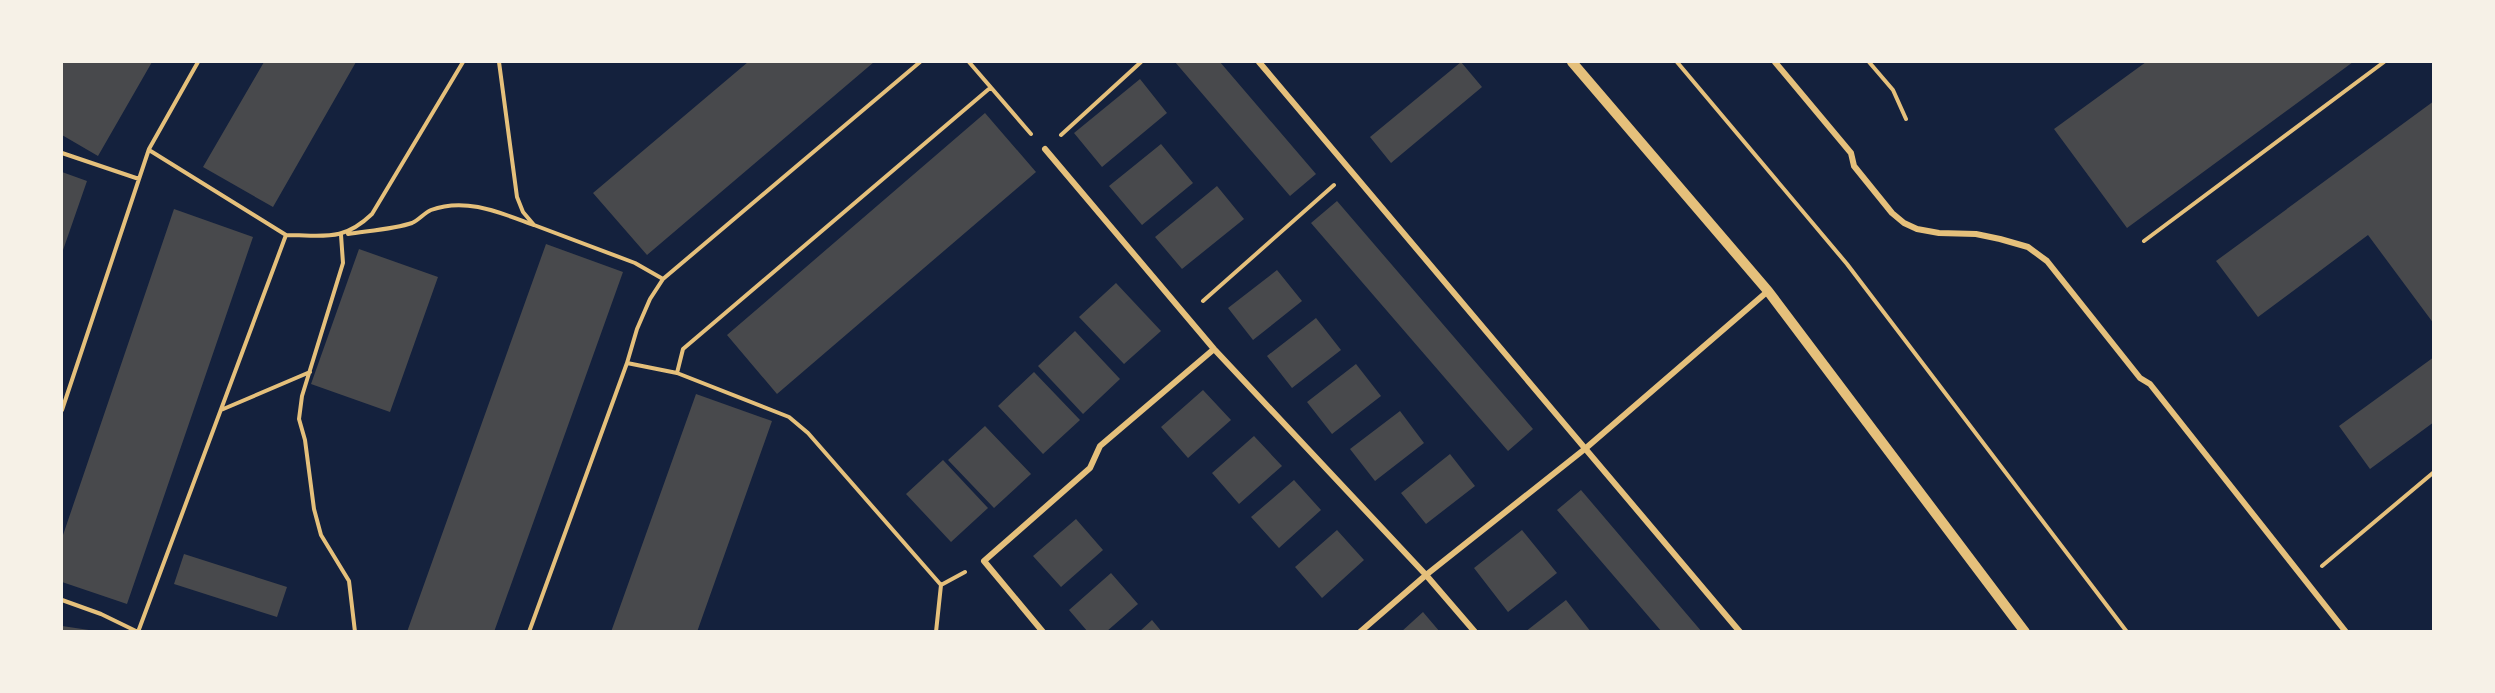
<svg xmlns="http://www.w3.org/2000/svg" width="2495" height="693" font-family="'Fira Sans',sans-serif">
<style>
.building{fill:#48494c}
.lines{fill:none;stroke-linecap:round;stroke-linejoin:round}
.path{stroke:#e5c07b;stroke-width:4}
.minor{stroke:#e5c07b;stroke-width:6}
.tertiary{stroke:#e5c07b;stroke-width:10}
</style>
<rect width="100%" height="100%" fill="#14213d"/>
<path class="building" d="M62 62H152L98 156 62 135Z
M264 62H356L273 207 203 167Z
M748 62H874L647 255 593 193Z
M1175 62H1220L1316 174 1290 196Z
M1461 62 1482 87 1391 163 1370 137Z
M2146 62H2353L2127 228 2054 129Z
M1140 79 1167 113 1102 167 1074 133Z
M2434 101V324L2368 235 2258 317 2216 261Z
M985 113 1036 172 777 394 727 335Z
M1161 144 1193 183 1142 225 1109 186Z
M62 172 87 181 62 253Z
M1217 186 1244 219 1182 269 1155 237Z
M1337 201 1533 429 1508 451 1311 223Z
M174 209 253 237 127 604 62 582V538Z
M546 244 623 272 494 632H407Z
M359 249 438 277 390 412 311 384Z
M1277 270 1302 301 1253 340 1228 308Z
M1116 283 1161 331 1124 364 1079 317Z
M1316 318 1341 350 1292 388 1267 356Z
M1075 331 1120 379 1083 414 1038 366Z
M2434 357V422L2370 469 2339 426Z
M1356 364 1381 396 1332 434 1307 402Z
M1034 372 1080 420 1043 454 998 406Z
M1203 390 1231 420 1188 458 1161 427Z
M696 394 772 421 697 632H611Z
M1400 411 1424 443 1375 481 1350 449Z
M985 426 1031 474 994 508 948 460Z
M1254 436 1282 466 1239 504 1212 473Z
M1450 454 1475 486 1426 524 1401 493Z
M943 460 988 508 951 542 906 494Z
M1294 480 1321 510 1279 548 1251 517Z
M1581 490 1702 632H1662L1557 510Z
M1076 519 1103 550 1061 587 1033 556Z
M1337 530 1364 560 1322 598 1295 567Z
M1522 530 1557 573 1508 612 1474 568Z
M184 554 287 587 277 617 174 584Z
M1111 573 1138 604 1106 632H1088L1069 610Z
M1566 600 1591 632H1525Z
M1423 612 1440 632H1401Z
M1152 620 1162 632H1139Z
M62 626 89 630V632H62Z"/>
<g class="lines">
<path class="path" d="M499 62 517 197 523 212 534 225 635 263 663 279
M969 62 1031 134
M1677 62 1847 264 2127 632
M1869 62 1893 90 1906 119
M1061 135 1141 62
M149 150 286 235
M62 153 139 179
M348 234C367 231 395 229 412 223 419 220 424 213 431 210 466 197 501 213 534 225
M341 235 343 263 302 396 299 419 305 440 314 509 321 535 349 581 355 632
M2144 241 2384 62
M1203 301 1334 185
M627 363 637 329 650 299 663 279 920 62
M677 373 789 417 808 433 941 585
M62 410 149 149 198 62
M221 410 310 372
M2322 566 2434 472
M62 600 101 614 138 632 286 235C324 235 343 242 372 214L463 62
M529 632 627 363 677 373 683 349 990 88
M936 632 941 585 965 572"/>
<path class="minor" d="M1259 62 1740 632
M1775 62 1851 153 1854 166 1892 213 1904 223 1917 229 1939 233 1976 234 2000 239 2028 247 2047 261 2140 378 2150 384 2346 632
M1045 149 1214 349 1426 575 1475 632
M1043 632 984 561 1090 468 1100 446 1214 349
M1360 632 1426 575 1586 448 1768 291"/>
<path class="tertiary" d="M1572 62 1768 291 2025 632"/>
</g>
<rect width="2495" height="693" fill="none" stroke="#f6f1e7" stroke-width="126"/>
</svg>
